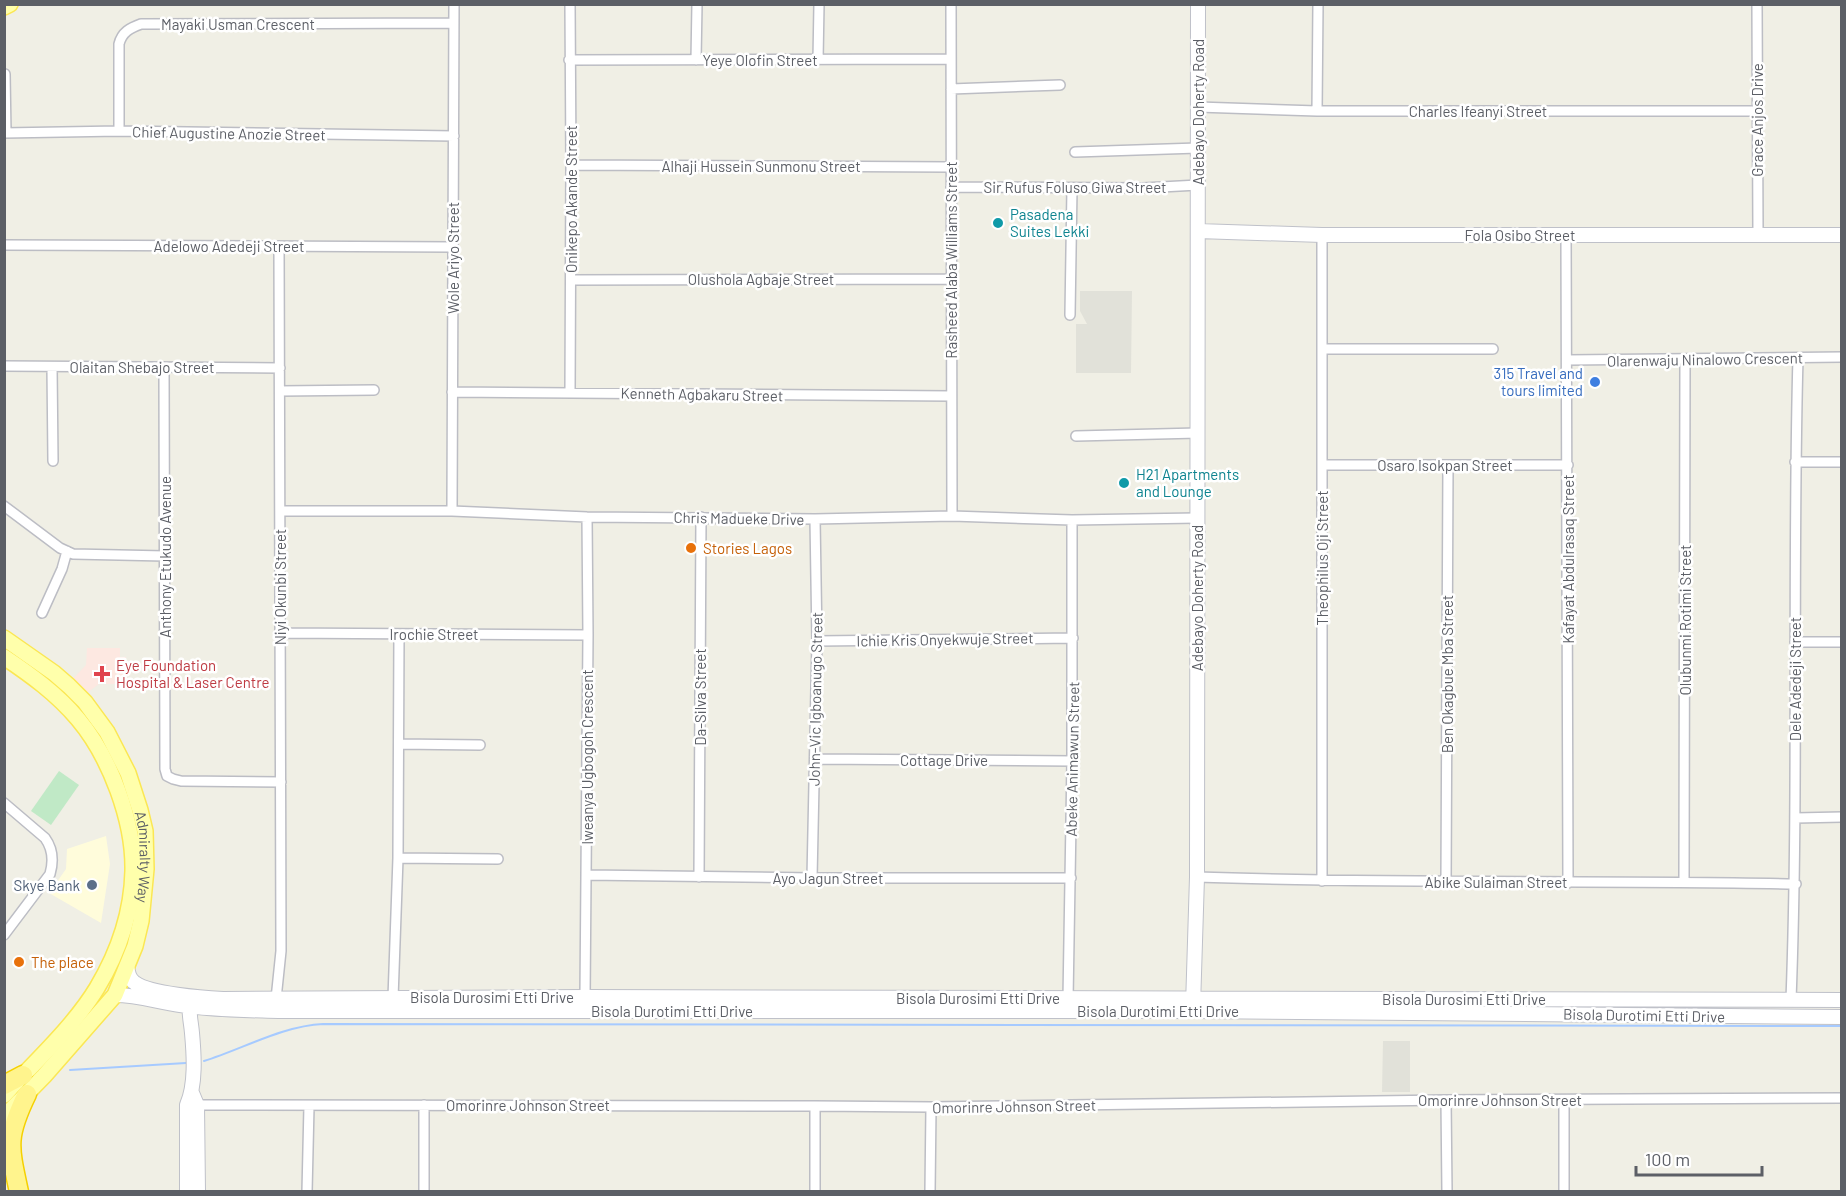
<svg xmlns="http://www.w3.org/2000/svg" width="1846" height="1196" font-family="Barlow,sans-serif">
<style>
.commercial{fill:#fffcdb}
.industrial{fill:#e1e1d9}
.medical{fill:#fde8e1}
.green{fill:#c0e9c6}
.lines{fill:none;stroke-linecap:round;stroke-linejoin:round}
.stream{stroke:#a6caff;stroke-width:2}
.street-casing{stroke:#bcbdc4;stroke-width:12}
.secondary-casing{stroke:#bfc1c9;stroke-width:16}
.primary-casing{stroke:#fbe753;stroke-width:18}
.highway-casing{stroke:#f5d000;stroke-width:21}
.street{stroke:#fff;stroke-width:9}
.secondary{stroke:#fff;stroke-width:14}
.primary{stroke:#ffffab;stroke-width:15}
.highway{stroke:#fff48d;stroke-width:18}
.culture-dot{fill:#0f9aa8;stroke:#fff;stroke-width:2}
.shop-dot{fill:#3f7fe0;stroke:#fff;stroke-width:2}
.food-dot{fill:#e8710a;stroke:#fff;stroke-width:2}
.health-dot{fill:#e0444e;stroke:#fff;stroke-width:2}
.service-dot{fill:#5c6f8a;stroke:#fff;stroke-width:2}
.labels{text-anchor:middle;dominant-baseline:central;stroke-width:5;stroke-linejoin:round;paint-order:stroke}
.street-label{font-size:15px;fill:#5c5f66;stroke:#fff}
.culture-label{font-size:15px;fill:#0d838f;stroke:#fff;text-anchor:start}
.shop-label{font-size:15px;fill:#366cbe;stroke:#fff;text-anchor:end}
.food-label{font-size:15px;fill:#c56008;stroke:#fff;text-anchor:start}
.health-label{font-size:15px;fill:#be3a42;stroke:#fff;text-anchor:start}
.service-label{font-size:15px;fill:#4e5e75;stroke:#fff;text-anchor:end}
</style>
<rect width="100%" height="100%" fill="#f0efe5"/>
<path class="commercial" d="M106 836 110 864 101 923 49 893 66 869 67 849Z"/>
<path class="industrial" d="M1080 291H1132L1131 373H1076V324H1087L1080 311Z
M1383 1041H1410V1092H1382Z"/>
<path class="medical" d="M87 648H120V657H126V684H99L83 696 69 683 86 665Z"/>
<path class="green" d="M59 771 79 785 51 825 31 811Z"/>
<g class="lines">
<path class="stream" d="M204 1061C243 1049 282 1026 323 1024L1842 1026
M70 1070 186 1063"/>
<g class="street-casing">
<path id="street" d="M570 4 571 165 570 393
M951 4 952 516
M1757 4 1758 235
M569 60 951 59
M696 60 697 4
M818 60 819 4
M5 74 6 133
M951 89 1060 85
M1198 107 1317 111H1757
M1317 111 1318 4
M119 131V44C122 32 130 28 141 24L454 23
M4 133 119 131 454 136
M1075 152 1198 148
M571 165 951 167
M951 187 1143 188 1198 185
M1322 235V881
M1566 235 1568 883
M4 245 453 247
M571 280 951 279
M1070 315 1072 188
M1322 349H1493
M1568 360 1842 357
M4 366 280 368
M52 367 53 461
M164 367 165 769 167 776 173 779 181 781 281 782
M280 391 374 390
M452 392 951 396
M1076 436 1198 433
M1795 462H1842
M1322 465H1568
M4 506 60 548 73 554 165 556
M280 511H452L587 517 815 519 952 516 1072 520 1197 518
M452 511 454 4
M42 613 62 569 67 551
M280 633 588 635
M817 641 1073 638
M1795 642H1842
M399 744 480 745
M815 759 1072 761
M4 803 45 838C53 849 54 860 50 874L4 935
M1796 818 1842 817
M398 858 498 859
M586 875 812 878H1071
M699 877 701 517
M1197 877C1397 884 1596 880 1796 884
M812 878 817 641 815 519
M1446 882 1448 465
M1684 882 1685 359
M585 997 588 635 587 517
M393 998 398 858 399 634
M276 999 281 951 279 246
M1068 999 1072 761V520
M1791 1000C1799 786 1792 572 1798 358
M1446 1100 1447 1192
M1564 1100V1192
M194 1105 815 1106 931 1107 1446 1100 1842 1098
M307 1192 309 1106
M424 1192V1105
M815 1192V1106
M930 1192 931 1107"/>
</g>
<g class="secondary-casing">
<path id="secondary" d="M1198 231 1322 235H1842
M127 966C128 973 129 979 135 983 150 994 203 998 223 999L585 997 1842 1000
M115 995C138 995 158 1002 180 1005 213 1010 246 1010 279 1011H1193L1842 1017
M1193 1006 1197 877 1198 4
M192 1093 197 1105 198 1192
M187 1192V1105C196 1084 194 1055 192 1033 191 1021 188 1011 190 999"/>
</g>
<g class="primary-casing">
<g id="primary">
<path d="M4 7 10 4"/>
<path id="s1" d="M4 638 54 673 69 686 85 702 107 732 128 773 140 810 145 831 146 869 141 921 135 946 115 995 44 1076 4 1117"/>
<path d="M4 657C31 675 57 694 78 719 110 757 134 821 133 871 132 912 118 953 97 988 74 1026 35 1062 4 1095"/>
</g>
</g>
<g class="highway-casing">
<path id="highway" d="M4 1085 23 1075
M19 1192C9 1146 6 1137 27 1094"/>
</g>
<use href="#street" class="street"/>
<use href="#secondary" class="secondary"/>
<use href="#primary" class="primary"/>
<use href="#highway" class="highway"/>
</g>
<g class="culture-dot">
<circle cx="998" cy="223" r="6"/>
<circle cx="1124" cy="483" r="6"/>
</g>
<circle class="shop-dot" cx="1595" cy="382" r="6"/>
<g class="food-dot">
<circle cx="691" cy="548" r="6"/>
<circle cx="19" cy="962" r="6"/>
</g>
<path class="health-dot" d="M99 665h6v6h6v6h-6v6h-6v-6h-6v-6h6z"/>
<circle class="service-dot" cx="92" cy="885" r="6"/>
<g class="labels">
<g class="street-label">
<text x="238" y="24">Mayaki Usman Crescent</text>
<text x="760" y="60">Yeye Olofin Street</text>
<text x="1478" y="111">Charles Ifeanyi Street</text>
<text transform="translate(1198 112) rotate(-90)">Adebayo Doherty Road</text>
<text transform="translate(1757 120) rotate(-90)">Grace Anjos Drive</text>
<text transform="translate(229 133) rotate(1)">Chief Augustine Anozie Street</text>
<text x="761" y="166">Alhaji Hussein Sunmonu Street</text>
<text x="1075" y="187">Sir Rufus Foluso Giwa Street</text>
<text transform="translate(571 199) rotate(-90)">Onikepo Akande Street</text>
<text x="1520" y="235">Fola Osibo Street</text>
<text x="229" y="246">Adelowo Adedeji Street</text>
<text transform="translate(453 258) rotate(-90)">Wole Ariyo Street</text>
<text transform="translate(951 260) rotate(-90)">Rasheed Alaba Williams Street</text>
<text x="761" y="279">Olushola Agbaje Street</text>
<text transform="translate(1705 359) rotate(-1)">Olarenwaju Ninalowo Crescent</text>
<text x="142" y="367">Olaitan Shebajo Street</text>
<text transform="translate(702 394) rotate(1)">Kenneth Agbakaru Street</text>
<text x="1445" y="465">Osaro Isokpan Street</text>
<text transform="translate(739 518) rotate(1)">Chris Madueke Drive</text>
<text transform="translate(165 557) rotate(-90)">Anthony Etukudo Avenue</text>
<text transform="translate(1322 558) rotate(-90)">Theophilus Oji Street</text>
<text transform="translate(1568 559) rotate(-90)">Kafayat Abdulrasaq Street</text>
<text transform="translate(280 587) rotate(-90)">Niyi Okunbi Street</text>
<text transform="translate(1197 598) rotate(-90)">Adebayo Doherty Road</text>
<text transform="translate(1685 620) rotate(-90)">Olubunmi Rotimi Street</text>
<text x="434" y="634">Irochie Street</text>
<text transform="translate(945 639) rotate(-1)">Ichie Kris Onyekwuje Street</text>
<text transform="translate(1447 674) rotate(-90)">Ben Okagbue Mba Street</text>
<text transform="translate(1795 679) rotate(-90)">Dele Adedeji Street</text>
<text transform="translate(700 697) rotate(-90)">Da-Silva Street</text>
<text transform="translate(815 699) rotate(-89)">John-Vic Igboanugo Street</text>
<text transform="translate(587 757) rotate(-90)">Iweanya Ugbogoh Crescent</text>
<text transform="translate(1072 759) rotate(-89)">Abeke Animawun Street</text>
<text x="944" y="760">Cottage Drive</text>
<text stroke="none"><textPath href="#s1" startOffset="273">Admiralty Way</textPath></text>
<text x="828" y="878">Ayo Jagun Street</text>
<text x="1496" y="882">Abike Sulaiman Street</text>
<text x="492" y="997">Bisola Durosimi Etti Drive</text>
<text x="978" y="998">Bisola Durosimi Etti Drive</text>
<text x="1464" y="999">Bisola Durosimi Etti Drive</text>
<text x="672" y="1011">Bisola Durotimi Etti Drive</text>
<text x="1158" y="1011">Bisola Durotimi Etti Drive</text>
<text transform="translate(1644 1015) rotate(1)">Bisola Durotimi Etti Drive</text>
<text x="1500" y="1100">Omorinre Johnson Street</text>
<text x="528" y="1105">Omorinre Johnson Street</text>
<text transform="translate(1014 1106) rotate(-1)">Omorinre Johnson Street</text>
</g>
<g class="culture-label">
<text x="1010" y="214">Pasadena<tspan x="1010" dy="17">Suites Lekki</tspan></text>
<text x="1136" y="474">H21 Apartments<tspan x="1136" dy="17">and Lounge</tspan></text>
</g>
<g class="shop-label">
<text x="1583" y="373">315 Travel and<tspan x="1583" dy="17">tours limited</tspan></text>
</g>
<g class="food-label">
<text x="703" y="548">Stories Lagos</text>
<text x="31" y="962">The place</text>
</g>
<g class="health-label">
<text x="116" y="665">Eye Foundation<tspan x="116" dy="17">Hospital &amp; Laser Centre</tspan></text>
</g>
<g class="service-label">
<text x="80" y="885">Skye Bank</text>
</g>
</g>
<rect width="1846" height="1196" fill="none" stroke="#5c5f66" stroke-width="12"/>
<path d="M1636 1166v9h126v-9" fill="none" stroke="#5c5f66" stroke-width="3"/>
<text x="1645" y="1166" font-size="18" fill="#5c5f66" stroke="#ffffff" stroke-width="4.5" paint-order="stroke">100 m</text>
</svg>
